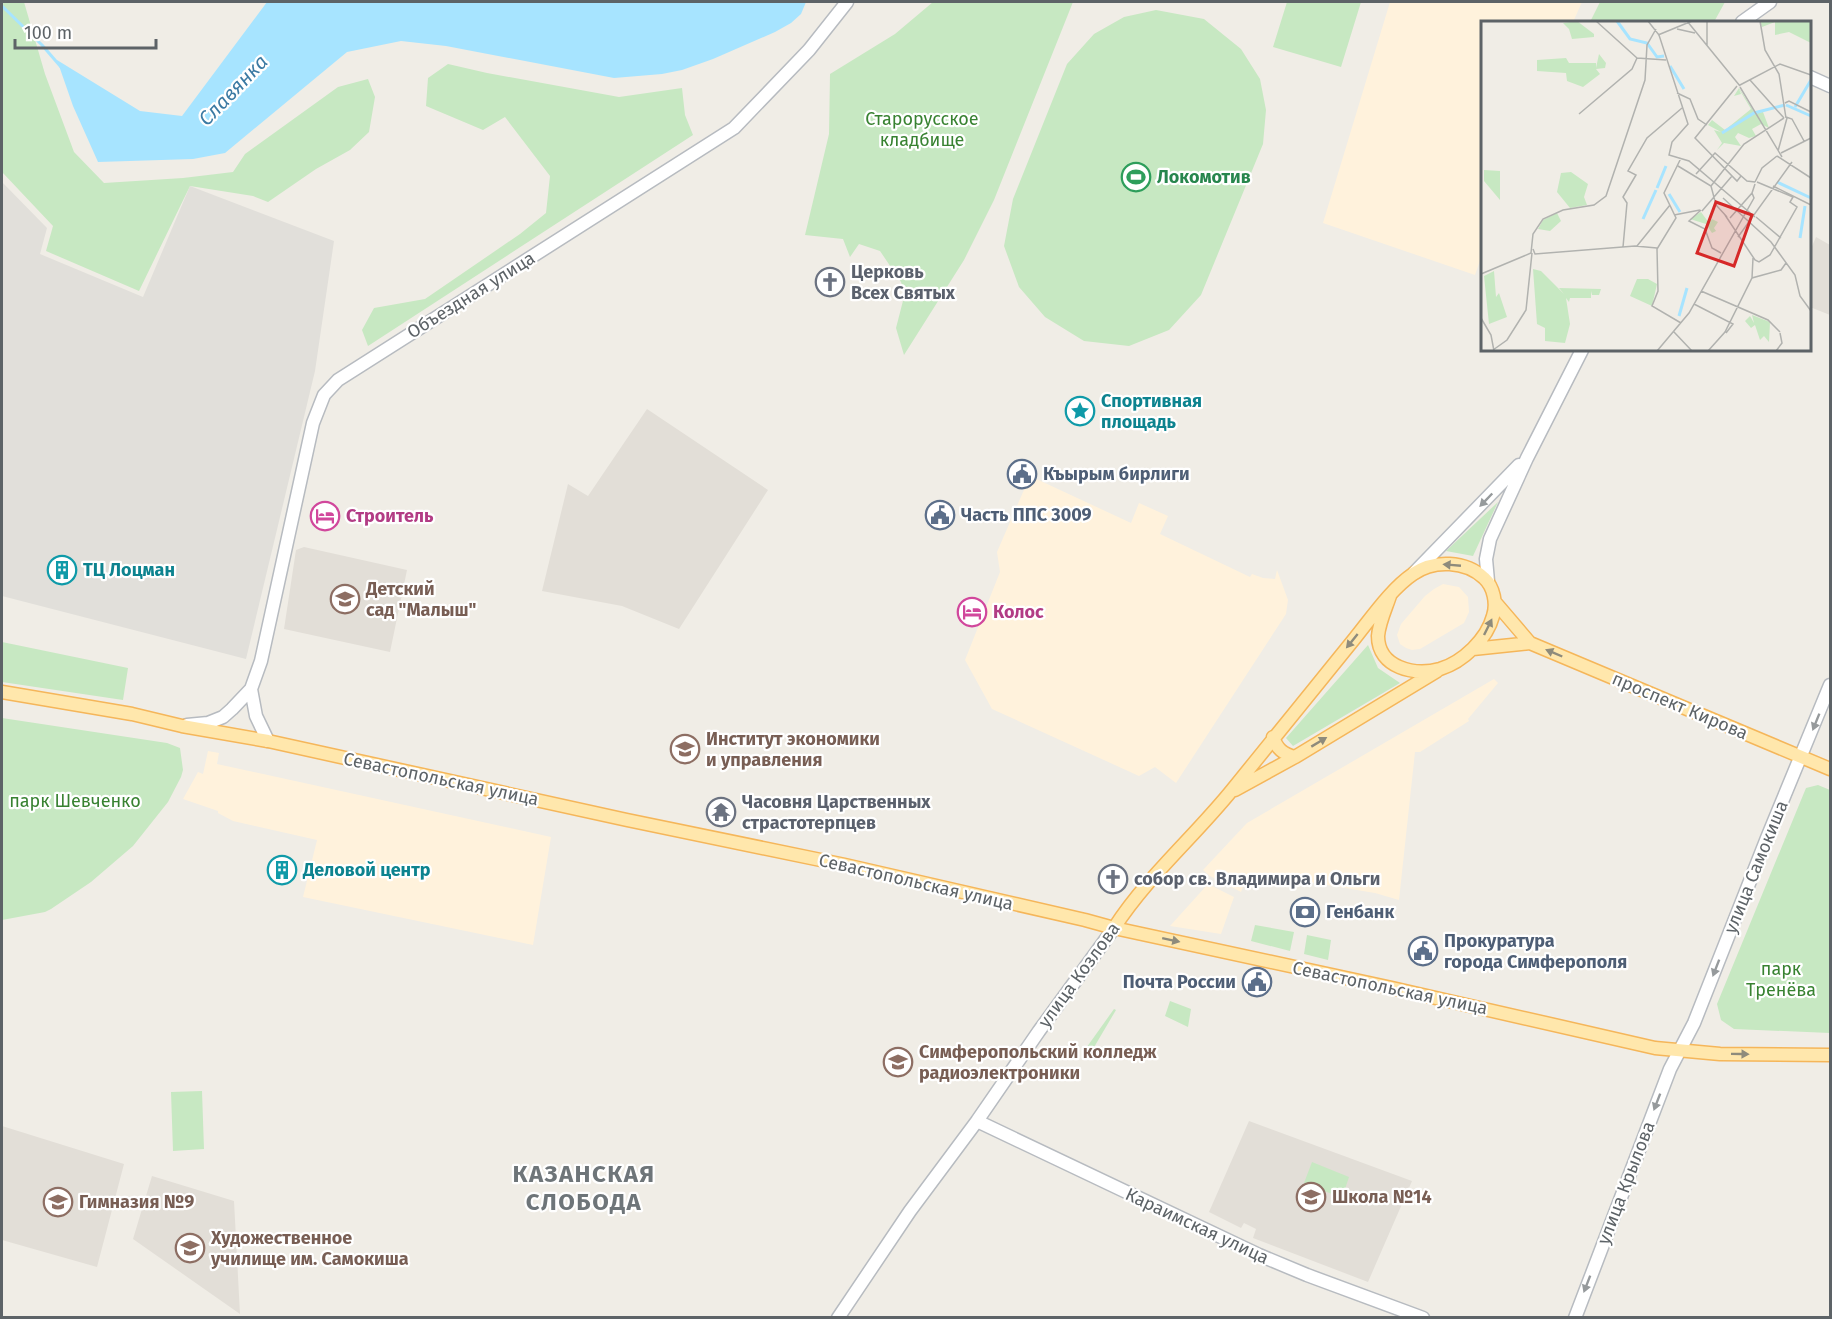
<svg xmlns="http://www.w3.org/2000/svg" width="1832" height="1319" font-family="'Fira Sans',sans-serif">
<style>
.commercial{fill:#fff2dc}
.industrial{fill:#e1dfda}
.education{fill:#e2ded7}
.green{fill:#c7e8c2}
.water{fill:#a7e4ff}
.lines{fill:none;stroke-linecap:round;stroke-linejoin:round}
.stream{stroke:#a7e4ff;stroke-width:3}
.secondary-casing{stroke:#b7bbc0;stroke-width:15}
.primary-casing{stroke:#f5b65a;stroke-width:15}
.secondary{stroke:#fff;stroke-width:12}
.primary{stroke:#ffe7ac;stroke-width:12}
.oneway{fill:#969a9c}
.oneway2{fill:#8e8b7c}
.labels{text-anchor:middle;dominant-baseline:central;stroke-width:4.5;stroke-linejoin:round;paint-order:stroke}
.park-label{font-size:18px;fill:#388231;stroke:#fff}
.leisure-label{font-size:18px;font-weight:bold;fill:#27864d;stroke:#fff;text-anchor:start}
.worship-label{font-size:18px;font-weight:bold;fill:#5b616d;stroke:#fff;text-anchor:start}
.street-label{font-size:18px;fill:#5d6367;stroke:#fff}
.culture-label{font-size:18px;font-weight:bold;fill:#0d838f;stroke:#fff;text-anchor:start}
.service-label{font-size:18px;font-weight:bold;fill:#4e5e75;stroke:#fff;text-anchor:start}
.hotel-label{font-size:18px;font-weight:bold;fill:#b23c85;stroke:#fff;text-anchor:start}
.education-label{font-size:18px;font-weight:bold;fill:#785e54;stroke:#fff;text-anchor:start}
.water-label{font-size:20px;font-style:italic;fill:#3b7aa3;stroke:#fff}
.district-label{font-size:24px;font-weight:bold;letter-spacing:1.5px;fill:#6e7579;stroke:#fff}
.inset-river{fill:none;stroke:#a7e4ff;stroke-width:3}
.inset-road{fill:none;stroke:#b1b2af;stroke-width:1.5}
.view{fill:#d62828;fill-opacity:0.15;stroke:#d62828;stroke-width:3}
.inset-edge{fill:none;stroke:#5d6367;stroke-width:3}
</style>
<rect width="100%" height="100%" fill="#f0ede6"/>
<path class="commercial" d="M1390 2H1582L1573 22H1482V255L1475 275 1323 223Z
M1030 476 1131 523 1139 503 1168 516 1160 534 1250 577 1252 574 1263 578 1275 579 1277 570 1288 600 1286 614 1176 783 1155 767 1139 776 992 709 965 660 1000 572 997 552Z
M1443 584 1459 587 1468 597 1469 612 1464 623 1420 649 1412 650 1406 648 1400 644 1397 635 1401 624 1425 596 1434 589Z
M1494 679 1498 683 1468 719 1469 721 1420 752H1415L1399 900 1375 893 1303 881 1247 876 1241 892 1210 876 1203 870 1247 823Z
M208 751 219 753 217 764 551 837 533 945 303 897 317 840 233 821 218 813V811L183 799 198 772 203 774Z
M1208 884 1234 897 1221 934 1170 926Z"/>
<path class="industrial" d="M2 182 47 228 40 254 143 297 190 186 334 241 315 371 246 659 2 596Z"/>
<path class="education" d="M1816 237 1830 245V315L1810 307V251Z
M647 409 768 490 679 629 622 606 542 591 568 484 588 496Z
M304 547 407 570 390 652 284 629 296 550Z
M1249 1121 1412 1181 1368 1282 1253 1238 1256 1229 1244 1223 1241 1228 1209 1212Z
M2 1126 124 1164 97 1267 2 1240Z
M152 1176 234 1201 240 1314 133 1239Z"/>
<path class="green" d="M2 2H24L45 74 74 152 104 183 183 178 233 172 245 154 338 87 368 79 375 97 369 132 350 150 316 169 268 202 253 196 190 186 139 291 46 251 53 226 2 172Z
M933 2H1073L994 200 964 260 904 355 896 328 905 293 901 282 880 251 859 244 850 257 843 239 805 235 829 134 830 74 895 34Z
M1287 2H1361L1341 67 1273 47Z
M1600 2H1725L1714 22H1590Z
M1156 10 1204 19 1241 49 1260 79 1266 110 1263 144 1201 295 1169 330 1129 346 1084 341 1045 317 1019 287 1004 246 1013 199 1067 64 1094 34 1124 17Z
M448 64 487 73 619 97 682 88 685 115 693 135 368 346 362 330 374 308 425 299 520 234 546 213 550 176 505 117 483 130 426 106 428 78Z
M1498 502 1473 556 1446 551Z
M2 642 128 668 123 700 2 682Z
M1368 645 1378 668 1400 683 1293 746 1286 738Z
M2 718 167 743 180 748 183 770 181 777 168 802 133 846 91 882 51 909 45 912 2 920Z
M1818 785 1830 790V1033L1734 1029 1721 1020 1717 1004 1806 788Z
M1255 925 1294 932 1290 951 1251 941Z
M1307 935 1331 940 1328 960 1304 954Z
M1170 1001 1191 1009 1188 1027 1165 1016Z
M1114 1009 1116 1010 1090 1054 1084 1051Z
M202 1091 204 1149 173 1151 171 1092Z
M1312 1162 1349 1177 1342 1198 1304 1183Z"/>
<path class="water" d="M267 2H806L801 14 791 23 775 32 713 59 682 70 662 74 614 78 446 46 401 41 347 52 225 153 193 159 98 162 73 106 57 60 140 111 182 116Z"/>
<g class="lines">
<path class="stream" d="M2 6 42 45 61 67"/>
<g class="secondary-casing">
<path id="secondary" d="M1742 22 1770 2
M1810 77 1830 86
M1414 573 1519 465
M1488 581 1486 559 1490 539 1527 458 1582 350
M251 689 256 716 268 741
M187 725 208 723 223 717 232 709 251 689 261 661 313 423 324 395 338 380 734 128 809 50 847 2
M977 1121 1259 1255 1307 1275 1423 1318
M838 1318 910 1211 977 1121 1039 1031 1114 928
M1575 1318 1670 1069 1694 1023 1767 838 1830 685"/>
</g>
<g class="primary-casing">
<path id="primary" d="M1495 602 1530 643
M1473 649 1530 643 1830 769
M2 692 132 714 182 726 268 741 627 820 845 865 1085 920 1114 928 1392 988 1655 1048 1720 1054 1830 1055
M1273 737C1277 749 1283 754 1295 757
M1235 790 1295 757 1437 671
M1114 928C1147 877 1194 837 1232 790 1273 740 1314 688 1355 638 1372 617 1391 589 1413 574 1434 559 1466 561 1484 578 1494 587 1497 604 1493 616 1487 639 1463 662 1440 669 1415 676 1378 668 1378 636 1379 623 1386 608 1390 596"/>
</g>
<use href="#secondary" class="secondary"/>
<use href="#primary" class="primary"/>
</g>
<defs><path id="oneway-solid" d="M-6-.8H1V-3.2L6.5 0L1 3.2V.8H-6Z" transform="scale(1.5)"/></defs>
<g class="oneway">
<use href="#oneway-solid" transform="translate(1486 500) rotate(134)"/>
<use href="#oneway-solid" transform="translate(1816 722) rotate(112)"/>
<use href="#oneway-solid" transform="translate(1716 968) rotate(111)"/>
<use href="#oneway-solid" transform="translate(1657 1102) rotate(111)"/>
<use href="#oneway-solid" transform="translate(1587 1284) rotate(111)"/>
</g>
<g class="oneway2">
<use href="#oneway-solid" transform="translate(1452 565) rotate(-175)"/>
<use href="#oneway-solid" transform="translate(1488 627) rotate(-64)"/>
<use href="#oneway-solid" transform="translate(1352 641) rotate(129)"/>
<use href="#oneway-solid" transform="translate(1554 653) rotate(-157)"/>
<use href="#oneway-solid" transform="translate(1319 742) rotate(-31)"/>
<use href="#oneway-solid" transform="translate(1171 940) rotate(12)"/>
<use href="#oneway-solid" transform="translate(1740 1054) rotate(1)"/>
</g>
<defs>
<g id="stadium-ring" transform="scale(1.5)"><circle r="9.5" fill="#fff" stroke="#2e9e5b" stroke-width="1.5"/><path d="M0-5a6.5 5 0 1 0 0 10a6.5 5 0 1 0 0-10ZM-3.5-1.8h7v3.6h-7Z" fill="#2e9e5b"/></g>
<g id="church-ring" transform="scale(1.5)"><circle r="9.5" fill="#fff" stroke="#6b7280" stroke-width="1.5"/><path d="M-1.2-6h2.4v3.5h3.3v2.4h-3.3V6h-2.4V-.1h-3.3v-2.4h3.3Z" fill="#6b7280"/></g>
<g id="sight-ring" transform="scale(1.5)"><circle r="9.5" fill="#fff" stroke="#0f9aa8" stroke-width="1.5"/><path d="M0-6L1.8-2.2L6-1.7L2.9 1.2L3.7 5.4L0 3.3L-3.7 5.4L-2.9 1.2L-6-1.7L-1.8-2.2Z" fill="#0f9aa8"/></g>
<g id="civic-ring" transform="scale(1.5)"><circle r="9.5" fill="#fff" stroke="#5c6f8a" stroke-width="1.5"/><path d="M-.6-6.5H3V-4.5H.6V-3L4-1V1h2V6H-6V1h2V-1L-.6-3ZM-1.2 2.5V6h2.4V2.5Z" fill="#5c6f8a"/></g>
<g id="hotel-ring" transform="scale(1.5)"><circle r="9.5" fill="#fff" stroke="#d1479c" stroke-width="1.5"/><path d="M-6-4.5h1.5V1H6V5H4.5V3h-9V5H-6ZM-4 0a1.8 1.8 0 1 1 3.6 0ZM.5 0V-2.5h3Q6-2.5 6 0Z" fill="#d1479c"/></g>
<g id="building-ring" transform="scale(1.5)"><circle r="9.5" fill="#fff" stroke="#0f9aa8" stroke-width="1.5"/><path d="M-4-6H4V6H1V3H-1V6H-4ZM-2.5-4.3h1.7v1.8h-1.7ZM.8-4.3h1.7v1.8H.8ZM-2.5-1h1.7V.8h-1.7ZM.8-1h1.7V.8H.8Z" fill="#0f9aa8"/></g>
<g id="school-ring" transform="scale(1.5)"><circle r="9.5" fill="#fff" stroke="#8d6e63" stroke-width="1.5"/><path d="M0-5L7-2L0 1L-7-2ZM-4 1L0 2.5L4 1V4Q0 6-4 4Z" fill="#8d6e63"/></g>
<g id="university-ring" transform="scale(1.5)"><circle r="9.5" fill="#fff" stroke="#8d6e63" stroke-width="1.5"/><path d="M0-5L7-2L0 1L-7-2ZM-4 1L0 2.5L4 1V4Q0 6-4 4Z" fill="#8d6e63"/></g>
<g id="temple-ring" transform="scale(1.5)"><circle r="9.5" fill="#fff" stroke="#6b7280" stroke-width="1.5"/><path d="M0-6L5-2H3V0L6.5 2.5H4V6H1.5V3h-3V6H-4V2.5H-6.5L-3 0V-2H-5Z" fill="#6b7280"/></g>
<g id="bank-ring" transform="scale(1.5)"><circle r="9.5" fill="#fff" stroke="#5c6f8a" stroke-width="1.5"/><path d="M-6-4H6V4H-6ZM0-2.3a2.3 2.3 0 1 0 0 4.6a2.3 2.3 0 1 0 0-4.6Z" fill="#5c6f8a"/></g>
</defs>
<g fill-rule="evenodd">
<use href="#stadium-ring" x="1136" y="177"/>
<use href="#church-ring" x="830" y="282"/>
<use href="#sight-ring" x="1080" y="411"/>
<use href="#civic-ring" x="1022" y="474"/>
<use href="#civic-ring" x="940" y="515"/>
<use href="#hotel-ring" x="325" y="516"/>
<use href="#building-ring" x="62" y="570"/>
<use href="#school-ring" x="345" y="599"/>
<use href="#hotel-ring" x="972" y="612"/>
<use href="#university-ring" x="685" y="749"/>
<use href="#temple-ring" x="721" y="812"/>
<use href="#building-ring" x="282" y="870"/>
<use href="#church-ring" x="1113" y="879"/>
<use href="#bank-ring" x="1305" y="912"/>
<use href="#civic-ring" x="1423" y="951"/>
<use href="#civic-ring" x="1257" y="982"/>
<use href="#university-ring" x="898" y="1062"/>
<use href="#school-ring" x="1311" y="1197"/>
<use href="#school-ring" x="58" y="1202"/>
<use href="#school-ring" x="190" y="1248"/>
</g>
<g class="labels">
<g class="park-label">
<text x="922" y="119">Старорусское<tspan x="922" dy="21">кладбище</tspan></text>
<text x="75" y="801">парк Шевченко</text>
<text x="1781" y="969">парк<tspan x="1781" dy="21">Тренёва</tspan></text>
</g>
<g class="leisure-label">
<text x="1157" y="177">Локомотив</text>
</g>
<g class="worship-label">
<text x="851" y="272">Церковь<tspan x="851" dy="21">Всех Святых</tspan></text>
<text x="742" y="802">Часовня Царственных<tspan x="742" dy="21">страстотерпцев</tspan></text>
<text x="1134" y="879">собор св. Владимира и Ольги</text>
</g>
<g class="street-label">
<text transform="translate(471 295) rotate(-32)">Объездная улица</text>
<text transform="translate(1680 706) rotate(23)">проспект Кирова</text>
<text transform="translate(441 779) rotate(12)">Севастопольская улица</text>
<text transform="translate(1756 867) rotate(-68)">улица Самокиша</text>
<text transform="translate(916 882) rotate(13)">Севастопольская улица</text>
<text transform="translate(1079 975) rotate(-54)">улица Козлова</text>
<text transform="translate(1390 988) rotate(12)">Севастопольская улица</text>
<text transform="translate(1626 1183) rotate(-69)">улица Крылова</text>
<text transform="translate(1197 1226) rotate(25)">Караимская улица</text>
</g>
<g class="culture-label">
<text x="1101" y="401">Спортивная<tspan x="1101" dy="21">площадь</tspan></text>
<text x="83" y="570">ТЦ Лоцман</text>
<text x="303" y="870">Деловой центр</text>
</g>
<g class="service-label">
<text x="1043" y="474">Къырым бирлиги</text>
<text x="961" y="515">Часть ППС 3009</text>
<text x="1326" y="912">Генбанк</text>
<text x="1444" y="941">Прокуратура<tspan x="1444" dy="21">города Симферополя</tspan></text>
<text x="1236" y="982" text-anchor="end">Почта России</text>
</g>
<g class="hotel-label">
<text x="346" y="516">Строитель</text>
<text x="993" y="612">Колос</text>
</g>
<g class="education-label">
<text x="366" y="589">Детский<tspan x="366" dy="21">сад "Малыш"</tspan></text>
<text x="706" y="739">Институт экономики<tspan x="706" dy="21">и управления</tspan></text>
<text x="919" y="1052">Симферопольский колледж<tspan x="919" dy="21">радиоэлектроники</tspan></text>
<text x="1332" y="1197">Школа №14</text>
<text x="79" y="1202">Гимназия №9</text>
<text x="211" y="1238">Художественное<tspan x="211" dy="21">училище им. Самокиша</tspan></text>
</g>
<g class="water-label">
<text transform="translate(233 90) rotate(-46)">Славянка</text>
</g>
<g class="district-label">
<text x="584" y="1174">КАЗАНСКАЯ<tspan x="584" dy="28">СЛОБОДА</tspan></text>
</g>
</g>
<g transform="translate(1481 21)">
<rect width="330" height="330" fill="#f0ede6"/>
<path d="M96 0 113 13V16L91 18 88 8 82 2ZM279 0H330V22L308 11 294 14V1L281 6ZM118 33 125 42 124 47 115 48 119 53 102 66 86 60 85 52 56 50V39L85 37 88 42H115V47ZM258 67 274 92 282 91 288 107 280 103 271 108 275 115 268 117 257 112 254 116 260 125 243 122 236 129 241 122 233 109 240 111 227 104 231 99 244 109 270 88 258 68 260 73 253 75ZM3 149 19 150V179L3 160ZM90 151 107 163 103 176 106 184 89 187 76 171 80 152ZM220 191 228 202 231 198 237 201 233 207 235 210 231 212 225 203 209 198ZM76 192 80 200 69 210 57 208 62 199ZM52 248 60 250 83 273 78 267 120 268 118 274H111L110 270V277H89L88 281 85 277 89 303 84 322 64 320V307L56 303ZM13 250 15 276 18 272 26 296 8 303 3 255ZM156 258H167L176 263 171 285 149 275ZM271 294 289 301 288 321 283 315 279 319 274 304 270 307 264 300 269 295 273 302Z" fill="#c7e8c2"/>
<path class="inset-river" d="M136 0 149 18 166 22 176 36 183 35M189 45 203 68M305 84 330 95M314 86 330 59M241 112 273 92 304 84M296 161 330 177M176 167 185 145M188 173 199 191M162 198 175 169M319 217 324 185M198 295 206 267"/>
<path class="inset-road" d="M115 0 156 37M167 0 178 14 207 103 191 121 188 134 208 140 274 196M206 0 259 65M279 0 284 29 298 53 305 97M196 8 214 12M177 14 211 0M226 25V0M156 37 185 39M269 59 303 97M259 64 299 43 330 54M256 65 214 117 256 160 260 155M259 66 301 136M196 72 209 78 217 98 226 104M304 82 308 80 330 91M98 93 151 48 156 37M305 96 311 98 323 120M297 130 306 97M300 132 330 117M296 135 330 157M197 145 230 165 235 184 246 196M215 153 234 132 266 160 274 161M274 161 281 147 296 135M230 165 263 123 303 97M292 165 330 184M242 177 290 221 314 254 319 275 330 290M220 189 208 200 224 208 231 227 240 232M221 190 251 155M193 194 219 189M244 194 274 239 278 241 289 234 316 186 309 181 312 176 276 161M275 196 300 217M249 197 271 172 274 163M257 216 311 141M156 225 189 184M142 226 146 182 142 176 155 154 147 150 166 117 201 87M52 228 54 233 154 225 176 227M0 253 50 232 52 213 62 198 82 189 113 184 125 175 164 59 166 24 175 8M271 257 272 237M220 270 287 299 299 311M213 283 252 303 245 312M0 297 10 314 13 330M200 302 171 285 177 270 176 228 195 197 183 172 200 137M193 311 211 330M12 329 26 319 45 289 51 232M176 330 208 292 273 177 271 172M227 330 244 311 271 257 300 249 305 242M295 330 301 322 299 312"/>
<path class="view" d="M235 181 271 194 253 245 216 232Z"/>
<rect width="330" height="330" class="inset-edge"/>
</g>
<rect width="1832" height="1319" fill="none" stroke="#5d6367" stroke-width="6"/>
<path d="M15 39v9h141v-9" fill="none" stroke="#5d6367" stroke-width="3"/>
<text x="24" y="39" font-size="18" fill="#5d6367" stroke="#ffffff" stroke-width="4.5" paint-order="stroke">100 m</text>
</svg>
